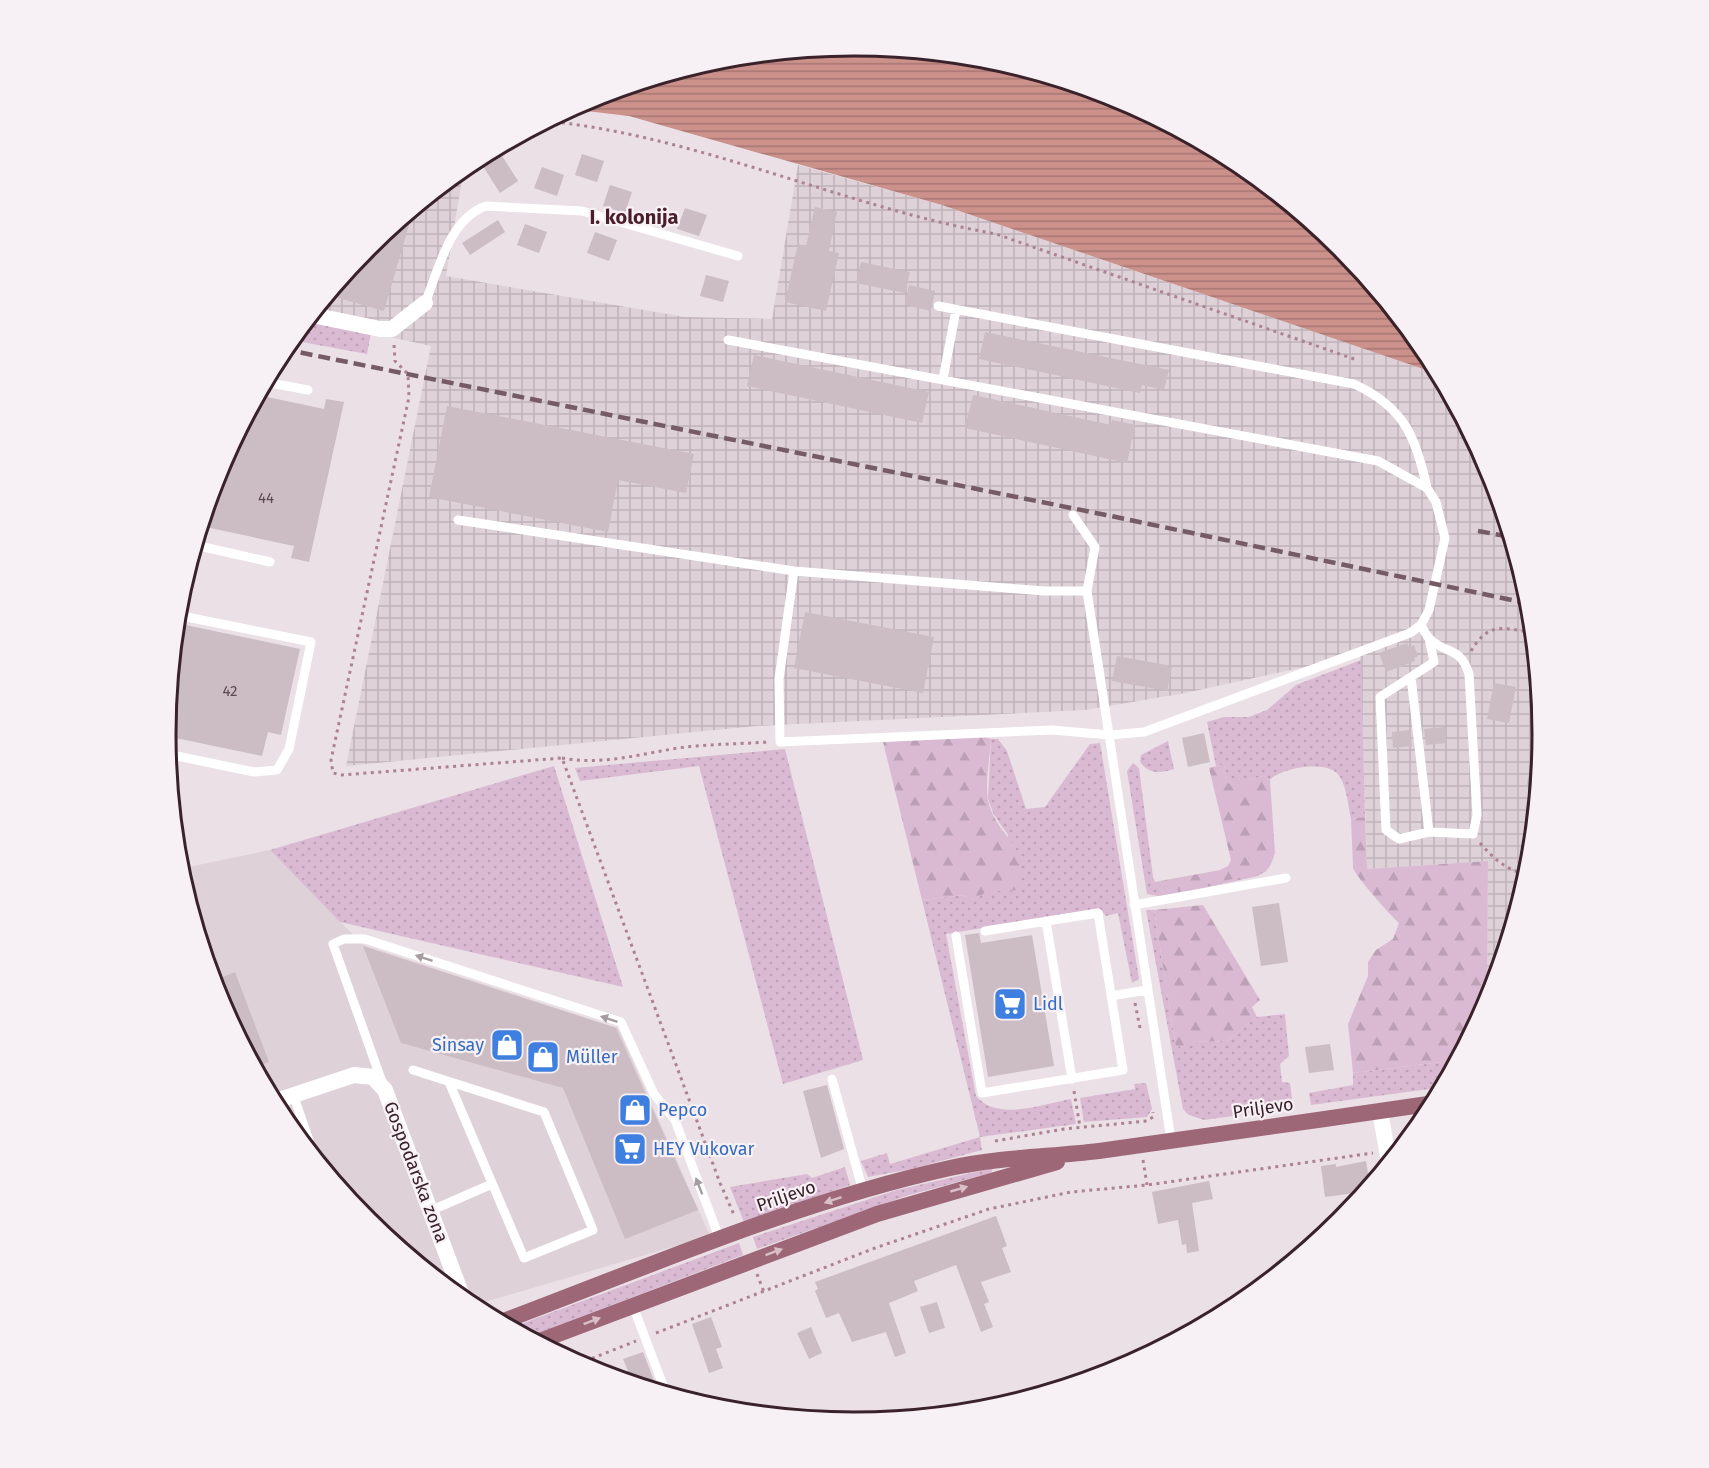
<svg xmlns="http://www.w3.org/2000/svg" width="1709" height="1468" font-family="'Fira Sans',sans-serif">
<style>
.built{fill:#ded1d7}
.industrial{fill:url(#industrial-grid)}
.grass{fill:url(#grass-dots)}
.forest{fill:url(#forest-firs)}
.water{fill:url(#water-rules)}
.building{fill:#cbbdc3}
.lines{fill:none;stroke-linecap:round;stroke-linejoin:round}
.path{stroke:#ac8292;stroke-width:3;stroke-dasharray:3 4.5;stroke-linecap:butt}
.service{stroke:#fff;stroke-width:9}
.minor{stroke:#fff;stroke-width:16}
.secondary{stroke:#fff;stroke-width:16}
.primary{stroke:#9d6778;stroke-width:16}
.rail{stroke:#755c64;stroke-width:4.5;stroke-dasharray:12 6;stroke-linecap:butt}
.oneway{fill:#a69c9f}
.oneway2{fill:#d8c0c9}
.labels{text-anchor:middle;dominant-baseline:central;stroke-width:4.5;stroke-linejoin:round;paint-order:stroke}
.number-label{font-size:15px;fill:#5e4950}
.shop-label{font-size:18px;fill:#366cbe;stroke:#f7f0f4;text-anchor:start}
.street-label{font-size:18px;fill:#39222a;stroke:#f7f0f4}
.neighbourhood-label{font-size:20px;font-weight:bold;fill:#4a1f2c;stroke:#f7f0f4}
.rim{fill:none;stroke:#39222a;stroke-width:3}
</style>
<defs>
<pattern id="industrial-grid" width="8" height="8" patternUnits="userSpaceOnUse" patternTransform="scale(1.5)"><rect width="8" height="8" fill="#ded1d7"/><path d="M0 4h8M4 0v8" fill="none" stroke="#bfb3b9"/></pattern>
<pattern id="grass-dots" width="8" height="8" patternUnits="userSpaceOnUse" patternTransform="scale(1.5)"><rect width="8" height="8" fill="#dabad3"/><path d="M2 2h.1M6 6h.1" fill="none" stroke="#bca0b5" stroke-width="1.8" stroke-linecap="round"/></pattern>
<pattern id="forest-firs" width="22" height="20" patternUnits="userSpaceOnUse" patternTransform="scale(1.5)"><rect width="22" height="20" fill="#dabad3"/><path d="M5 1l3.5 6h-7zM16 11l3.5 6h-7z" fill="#bca0b5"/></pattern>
<pattern id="water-rules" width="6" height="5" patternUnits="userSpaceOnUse" patternTransform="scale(1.5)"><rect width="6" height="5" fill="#cc918b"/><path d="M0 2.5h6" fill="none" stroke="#a77672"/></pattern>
</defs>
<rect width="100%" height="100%" fill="#eae0e5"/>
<path class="built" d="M270 850 363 945 618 1028 710 1236 471 1306 367 1221 281 1116 218 997 179 869Z"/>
<path class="industrial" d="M798 165 942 205 1432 372 1442 378 1491 471 1530 600 1543 734 1530 869 1487 1005 1488 861 1367 869 1360 655 1185 693 1085 710 756 726 346 766 431 346 308 319 368 247 464 167 446 276 685 317 772 319Z"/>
<path class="grass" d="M308 319 371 333 367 354 291 340Z
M1361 660 1365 817 1351 819C1348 806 1347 788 1340 777 1331 759 1281 767 1270 780L1264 776 1228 785 1224 765 1216 766 1207 722 1224 717H1249L1267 710 1296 685Z
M991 739H998L1007 751 1026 809 1045 807 1090 744 1100 743 1139 979 1132 983 1118 913 1106 916 1101 910 1095 909 946 934 976 1096C998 1122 1042 1104 1071 1099L1076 1124 980 1137 982 1150 911 1169 868 1177 861 1161 887 1153 890 1164 980 1137 922 900 964 895 973 900 987 892 1008 835 994 815 988 799Z
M1168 741 1174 769C1160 773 1150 775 1140 762L1141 755Z
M785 749 863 1060 783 1084 699 766 580 781 575 768Z
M1133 763 1139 768 1153 877 1155 882 1160 881 1162 893 1268 870 1258 876 1163 897 1147 894 1127 771Z
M554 766 623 987 340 922 270 850Z
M1146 910H1154L1176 1047 1191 1042 1227 1041 1257 1017 1285 1014 1289 1056 1280 1064 1282 1082 1290 1083 1293 1108 1204 1120 1189 1115 1183 1109Z
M1458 1060 1444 1087 1311 1105 1309 1093 1353 1085V1073Z
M1146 1083 1152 1109 1147 1117 1084 1122 1080 1098 1135 1089 1134 1084Z
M845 1167 850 1185 744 1222 730 1187 807 1174 812 1178Z
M993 1168 991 1173 909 1195 757 1249 753 1237 897 1190Z
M739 1243 743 1255 528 1337 510 1328Z"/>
<path class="forest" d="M983 736 991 739C990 757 985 782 988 800 996 839 1030 840 1019 890L987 892 973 900 964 895 922 900 883 742Z
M1224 764 1228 784 1264 776 1270 780 1275 853C1272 862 1270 869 1262 873L1162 893 1160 881 1220 870 1228 866 1231 860 1209 768Z
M1365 817 1367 869 1488 861 1487 1005 1458 1060 1353 1073 1348 1024 1368 976V962L1376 950 1393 939 1399 923C1390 915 1357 878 1353 868L1351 819Z
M1203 905 1260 1000 1252 1007 1257 1017 1227 1041 1191 1042 1176 1048 1154 910Z"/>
<path class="water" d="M854 45 989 58 1118 98 1238 161 1342 247 1428 351 1442 378 1432 372 942 205 629 116 569 109 591 97 720 58Z"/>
<path class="building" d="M497 148 518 181 500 193 479 160Z
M582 154 604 161 597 182 575 175Z
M542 167 564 175 557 196 534 188Z
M610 185 632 192 625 213 603 206Z
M815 207 837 212 829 251 839 253 826 311 785 302 798 244 806 246Z
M414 208 384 311 328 295 368 247 370 245 382 248 387 231Z
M685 208 707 215 699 236 677 229Z
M498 220 505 232 470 255 462 243Z
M525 224 547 232 539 253 517 245Z
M595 232 617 240 609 261 587 253Z
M861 262 910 272 905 293 856 283Z
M706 275 729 281 723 302 700 296Z
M909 285 935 291 931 311 905 305Z
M985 332 1169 370 1164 390 1142 385 1140 393 979 359Z
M754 355 929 392 922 423 747 386Z
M258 395 324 409 326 399 344 402 309 562 291 558 294 546 201 526 218 470Z
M973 395 1111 425 1112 420 1135 425 1127 463 965 428Z
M447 406 694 454 686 493 618 480 608 532 429 497Z
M805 612 934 637 923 693 794 668Z
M176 623 300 649 281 735 268 732 262 756 166 736Z
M1407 643 1409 647 1414 645 1418 656 1414 658 1415 661 1386 672 1379 653Z
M1117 656 1172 666 1167 691 1112 681Z
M1494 683 1516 687 1509 723 1487 719Z
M1541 711 1544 734 1536 812H1531L1527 783 1533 753 1538 754 1530 737Z
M1445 727 1446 743 1426 745 1424 729Z
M1410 730 1412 746 1393 748 1392 732Z
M1204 733 1210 762 1188 767 1182 738Z
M1279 903 1288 962 1261 966 1252 907Z
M979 933 981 943 1032 935 1054 1066 988 1077 965 935Z
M363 946 616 1028 698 1210 625 1239 563 1088 401 1043Z
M235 972 269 1062 255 1067 218 997 213 981Z
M1330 1044 1334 1070 1309 1073 1305 1047Z
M827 1085 844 1149 821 1158 803 1091Z
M1366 1161 1370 1187 1357 1203 1355 1193 1325 1197 1321 1166 1336 1164V1167Z
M1209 1181 1213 1199 1192 1203 1199 1251 1187 1253 1186 1244 1182 1245 1178 1220 1158 1224 1152 1192Z
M996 1216 1007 1246 1002 1248 1011 1272 981 1282 989 1302 984 1304 993 1327 981 1332 956 1265 914 1281 918 1291 889 1303 906 1353 895 1357 886 1332 852 1342 839 1313 826 1318 815 1291 818 1289 815 1282Z
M937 1302 945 1328 929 1333 920 1307Z
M711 1317 722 1347 716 1349 723 1368 709 1373 692 1324Z
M811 1327 822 1353 809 1359 797 1333Z
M643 1352 658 1391 633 1383 623 1359Z"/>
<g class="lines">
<path class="path" d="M547 121C702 137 844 207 996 234L1357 360
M394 345 395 361 408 374 409 397 331 760 333 773 342 775 562 758 720 1183 735 1217
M1471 651C1489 621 1503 628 1534 633
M562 758C604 766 643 753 685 747 712 744 740 744 768 742
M1480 843C1494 859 1506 870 1528 875
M1135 1003 1140 1028
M1074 1091 1080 1127
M995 1141 1064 1129 1147 1121 1153 1117V1112
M1143 1160 1147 1185
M757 1274 764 1292
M656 1333 875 1248 989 1209 1071 1192 1147 1185 1373 1153
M578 1364 636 1341"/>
<path class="service" d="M425 303C439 269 449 219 486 206L582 211 738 256
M938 306 1354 384C1404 407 1416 437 1427 488
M728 340 1378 461 1427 488 1436 502 1445 538 1429 610 1421 625 1410 633 1144 732 1110 735 1052 730 780 742 779 679 794 571
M943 379 956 310
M265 382 308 390
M1073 515 1095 547 1087 591 1171 1140
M458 520 794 571 1044 591H1087
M195 545 270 562
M1421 625C1423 629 1426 635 1429 638 1445 655 1460 645 1469 674L1477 815 1473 834 1429 832 1399 839 1386 830 1380 697 1434 662 1429 638
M1411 677 1429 832
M167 754 254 772 277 770 289 749 311 642 177 615
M1134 905 1286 878
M1046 921 1072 1079
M956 936 982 1093 1123 1070 1098 913 985 931
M1111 996 1147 990
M413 1070 544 1112 593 1230 524 1258 449 1082
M832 1079 863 1191
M382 1082 333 944 344 939H365L621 1022 654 1094 675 1120 720 1240
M293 1094 315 1158
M430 1211 492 1184
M633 1306 666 1393"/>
<path class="minor" d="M312 315 380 329H392L425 303
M273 1102 354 1075 373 1077 385 1090 464 1301"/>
<path class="secondary" d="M1380 1111 1389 1163"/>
<path class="primary" d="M501 1322C648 1267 796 1202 950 1168 999 1157 1049 1157 1099 1151 1211 1136 1323 1119 1435 1103
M537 1342 877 1214 1057 1162"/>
<path class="rail" d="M283 349 1106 515 1531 604
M1478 531 1511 537"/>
</g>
<defs><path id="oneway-solid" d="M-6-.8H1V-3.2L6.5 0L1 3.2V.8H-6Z" transform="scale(1.5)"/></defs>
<g class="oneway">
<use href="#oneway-solid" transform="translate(424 958) rotate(-162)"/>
<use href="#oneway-solid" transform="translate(609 1019) rotate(-162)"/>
<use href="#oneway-solid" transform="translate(699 1186) rotate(-111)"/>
</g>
<g class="oneway2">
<use href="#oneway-solid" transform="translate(959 1189) rotate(-16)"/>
<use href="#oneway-solid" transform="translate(833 1200) rotate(161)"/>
<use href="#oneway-solid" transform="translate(774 1252) rotate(-20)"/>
<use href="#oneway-solid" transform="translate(592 1321) rotate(-21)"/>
</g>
<defs>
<g id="supermarket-square" transform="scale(1.725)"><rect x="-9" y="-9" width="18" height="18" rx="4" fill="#3f7fe0" stroke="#f7f0f4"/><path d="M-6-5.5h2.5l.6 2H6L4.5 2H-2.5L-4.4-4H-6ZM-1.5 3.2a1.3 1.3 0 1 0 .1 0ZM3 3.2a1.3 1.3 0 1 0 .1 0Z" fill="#fff"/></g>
<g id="shop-square" transform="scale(1.725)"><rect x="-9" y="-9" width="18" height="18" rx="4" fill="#3f7fe0" stroke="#f7f0f4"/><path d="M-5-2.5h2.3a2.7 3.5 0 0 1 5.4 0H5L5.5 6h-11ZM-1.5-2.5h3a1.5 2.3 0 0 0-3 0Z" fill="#fff"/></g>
</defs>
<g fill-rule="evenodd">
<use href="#supermarket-square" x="1010" y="1004"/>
<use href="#shop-square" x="507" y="1045"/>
<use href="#shop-square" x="543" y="1057"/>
<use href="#shop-square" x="635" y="1110"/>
<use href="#supermarket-square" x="630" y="1149"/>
</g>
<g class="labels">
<g class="number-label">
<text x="266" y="498">44</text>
<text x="230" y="691">42</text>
</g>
<g class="shop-label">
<text x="1033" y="1004">Lidl</text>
<text x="484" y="1045" text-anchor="end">Sinsay</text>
<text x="566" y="1057">Müller</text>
<text x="658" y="1110">Pepco</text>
<text x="653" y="1149">HEY Vukovar</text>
</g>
<g class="street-label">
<text transform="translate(1263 1108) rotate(-8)">Priljevo</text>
<text transform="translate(416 1172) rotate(69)">Gospodarska zona</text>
<text transform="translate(786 1196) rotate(-19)">Priljevo</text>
</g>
<g class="neighbourhood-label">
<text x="634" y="217">I. kolonija</text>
</g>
</g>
<path d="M0 0H1709V1468H0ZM176 734a678 678 0 1 1 1356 0a678 678 0 1 1-1356 0Z" fill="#f7f0f4" fill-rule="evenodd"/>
<path class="rim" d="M176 734a678 678 0 1 1 1356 0a678 678 0 1 1-1356 0Z"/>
</svg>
